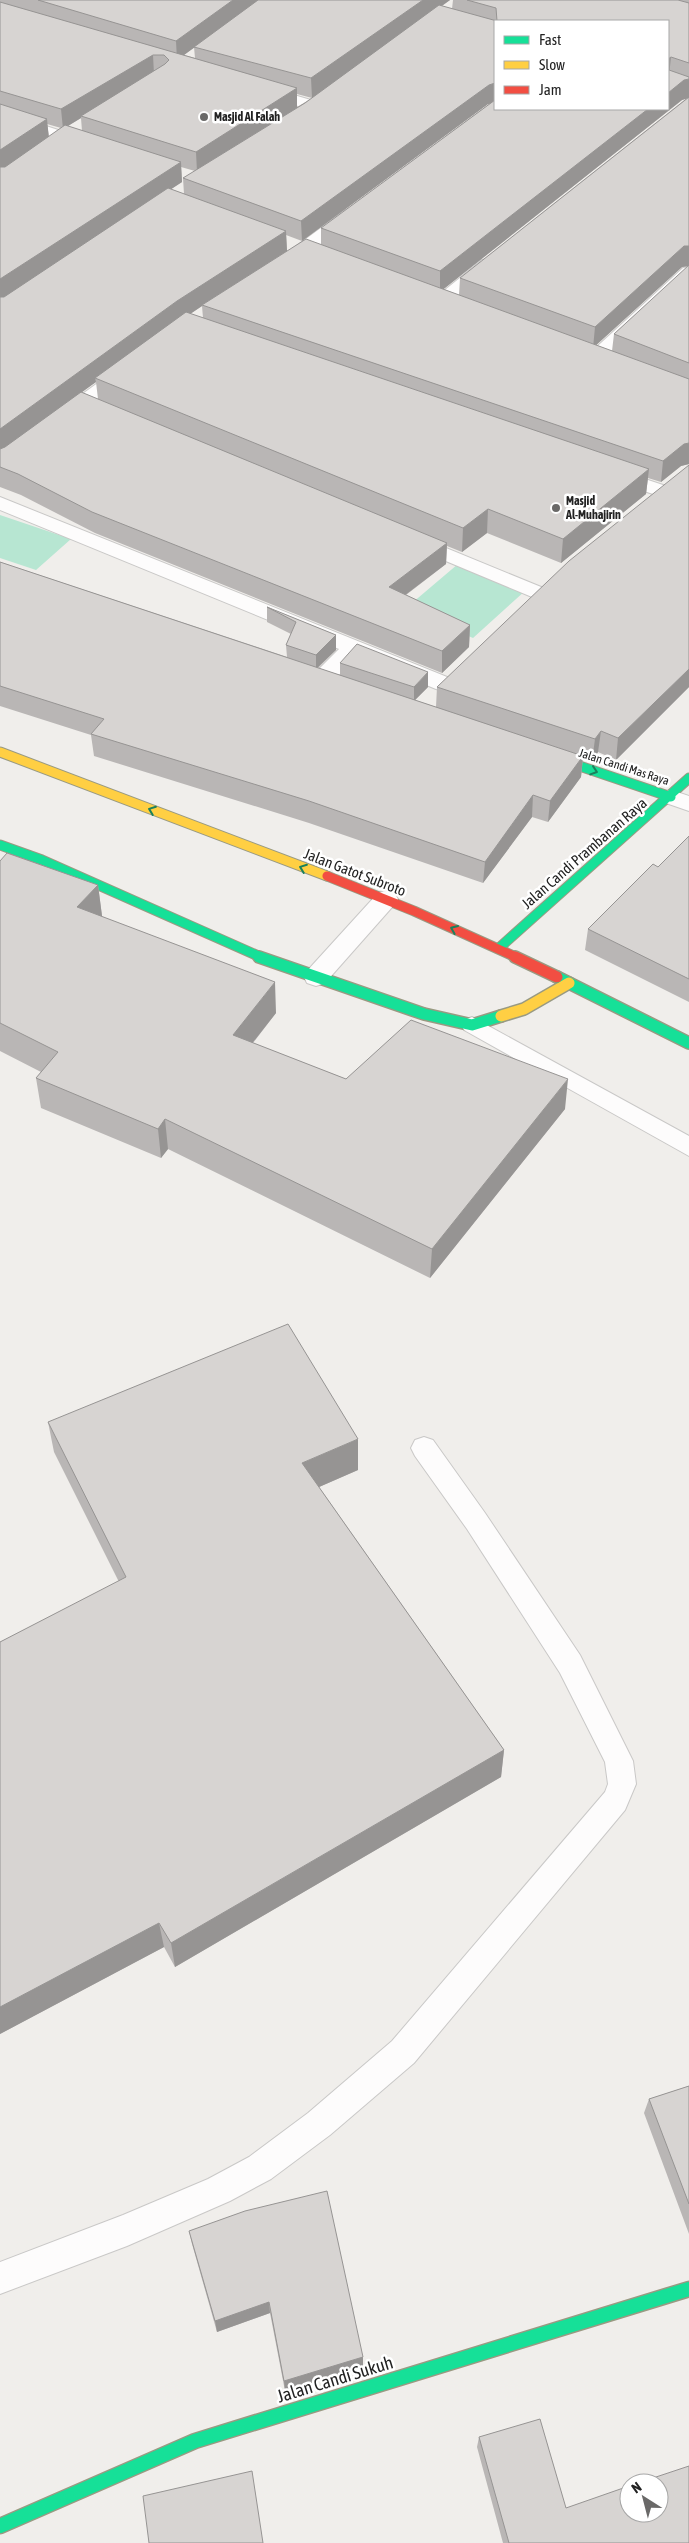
<svg xmlns="http://www.w3.org/2000/svg" width="689" height="2543" font-family="'Asap Condensed',sans-serif">
<style>
.pitch{fill:#b7e6d2}
.lines{fill:none;stroke-linecap:round;stroke-linejoin:round}
.lane-casing{stroke:#c9c8c7;stroke-width:2}
.street-casing{stroke:#c9c8c7;stroke-width:2}
.fast-far2-casing{stroke:#999a82;stroke-width:11}
.fast-far1-casing{stroke:#999a82;stroke-width:14}
.fast-casing{stroke:#999a82;stroke-width:17}
.slow-far1-casing{stroke:#999a82;stroke-width:11}
.slow-casing{stroke:#999a82;stroke-width:14}
.jam-far1-casing{stroke:#999a82;stroke-width:11}
.jam-casing{stroke:#999a82;stroke-width:14}
.lane{fill:#fdfcfc;fill-rule:evenodd}
.street{fill:#fdfcfc;fill-rule:evenodd}
.fast-far2{stroke:#16e098;stroke-width:9}
.fast-far1{stroke:#16e098;stroke-width:11}
.fast{stroke:#16e098;stroke-width:14}
.slow-far1{stroke:#ffcf43;stroke-width:9}
.slow{stroke:#ffcf43;stroke-width:11}
.jam-far1{stroke:#f24e42;stroke-width:9}
.jam{stroke:#f24e42;stroke-width:11}
.wall{fill:#b9b6b5;fill-rule:evenodd}
.shaded-wall{fill:#969493}
.building{fill:#d7d4d2;stroke:#969493}
.oneway{stroke:#1c815d}
.poi-dot{fill:#6a6968;stroke:#fff;stroke-width:2}
.labels{text-anchor:middle;dominant-baseline:central;stroke-width:5;stroke-linejoin:round;paint-order:stroke}
.far-poi-label{font-size:12px;font-weight:bold;fill:#222;stroke:#fff;text-anchor:start}
.far-street-label{font-size:12px;fill:#222;stroke:#fff}
.street-label{font-size:15px;fill:#222;stroke:#fff}
.near-street-label{font-size:18px;fill:#222;stroke:#fff}
</style>
<rect width="100%" height="100%" fill="#f0eeeb"/>
<path class="pitch" d="M0 515 71 539 36 570 0 558Z
M458 564 525 591 473 638 405 609Z"/>
<g class="lines">
<g class="lane-casing">
<path id="lane" d="M472 1017 689 1136V1156L464 1030 461 1025 464 1020Z
M424 1437 433 1440 485 1513 580 1655 633 1761 636 1784 625 1810 414 2063 330 2135 271 2179 230 2201 127 2246 0 2294V2262L123 2215 208 2179 249 2157 308 2113 392 2041 605 1792 608 1784 605 1762 560 1673 467 1529 415 1456 411 1448 415 1440Z"/>
</g>
<g class="street-casing">
<path id="street" d="M260 85 321 103 323 106 315 111 254 93 252 90 254 87Z
M0 111 95 142 97 145 89 150 0 121Z
M351 209 357 210 359 214 357 218 291 267H279L276 263 279 259 345 210Z
M488 259 494 260 497 264 494 268 447 306H435L432 302 435 298 482 260Z
M689 267V281L602 361H590L587 357 590 353 683 268Z
M128 364 135 366 137 370 135 374 7 467 0 469V454L121 366Z
M612 468 672 488 675 492 672 496 665 498 605 478 602 474 605 470Z
M0 497 452 679 455 684 452 689 444 691 436 689 356 656C345 668 333 688 314 684L311 679 314 674 339 649 0 510Z
M412 534 546 589 549 593 546 597 539 599 532 597 405 544 402 540 405 536Z
M671 790 689 796V811L663 802 660 797 663 792Z
M386 891 394 893 398 899 394 905 325 983 316 986 307 983 304 977 307 971 378 893Z"/>
</g>
<g class="fast-far2-casing">
<path id="fast-far2" d="M547 755 671 797
M0 845 42 860 263 958
M499 948 689 778"/>
</g>
<g class="fast-far1-casing">
<path id="fast-far1" d="M259 957 424 1014 472 1025 501 1016
M557 977 689 1043"/>
</g>
<g class="fast-casing">
<path id="fast" d="M0 2526 195 2441 689 2289"/>
</g>
<g class="slow-far1-casing">
<path id="slow-far1" d="M0 752 327 876"/>
</g>
<g class="slow-casing">
<path id="slow" d="M501 1016 524 1009 569 983"/>
</g>
<g class="jam-far1-casing">
<path id="jam-far1" d="M327 876 414 911 518 958"/>
</g>
<g class="jam-casing">
<path id="jam" d="M515 957 557 977"/>
</g>
<use href="#lane" class="lane"/>
<use href="#street" class="street"/>
<use href="#fast-far2" class="fast-far2"/>
<use href="#fast-far1" class="fast-far1"/>
<use href="#fast" class="fast"/>
<use href="#slow-far1" class="slow-far1"/>
<use href="#slow" class="slow"/>
<use href="#jam-far1" class="jam-far1"/>
<use href="#jam" class="jam"/>
</g>
<path class="wall" d="M0 0H450L442 6 452 9 453 0H689V464L681 466 661 482 648 478 646 494 561 563 487 533 462 552 447 546 446 564 406 595 470 625 469 647 442 673 95 533 21 495 0 487ZM495 21 668 109H495ZM194 47 195 58 184 55ZM297 94 312 98 297 107ZM687 98 460 278 459 295 443 289 682 100ZM488 104H489L321 228V244L287 251 286 235 302 241ZM81 118 82 131 68 126 71 124ZM47 124 61 128 49 137ZM181 167 195 171 183 178 184 194 171 189 182 182ZM689 266 614 334 612 351 596 345 682 267ZM202 306 203 318 190 314ZM96 382 98 399 81 392 91 385Z
M689 465V687L616 760 598 752 592 761 583 758 581 777 548 822 532 817 483 883 309 823 94 756 91 735 0 706V562L287 657 286 645 291 634 267 622V607L336 635V650L318 668 340 675V663L428 687 415 700 436 707 437 687Z
M689 836V1002L585 950 588 929 658 867Z
M0 861 98 885 102 916H101L276 1013 253 1043 346 1079 565 1109 430 1278 168 1149 161 1158 41 1108 36 1078 41 1072 0 1051Z
M48 1422 358 1470 319 1487 504 1750 501 1777 175 1967 164 1947 0 2034V1642L119 1582 54 1452Z
M689 2086V2234L644 2113 649 2099Z
M189 2231 363 2357V2368L285 2391 270 2313 217 2332 192 2244Z
M479 2437 566 2508 689 2543H503L477 2447Z"/>
<path class="shaded-wall" d="M233 0H261L177 60 176 41Z
M423 0H450L312 98 311 78Z
M153 55 154 74 81 116V118L63 129 61 109Z
M671 57 669 76 668 59Z
M689 79V98L682 100 440 292V271L648 109H668V93L684 80Z
M495 83V103L488 104 302 241 301 221 489 85Z
M297 88V108L197 172 196 152Z
M47 119 49 139 0 172V150Z
M181 162 182 182 0 302V279Z
M286 231 287 251 202 305V306L95 378 96 382 0 452V429L177 301Z
M684 246H689V266L682 267 593 348 595 327Z
M689 443V464L681 466 661 482 663 461 684 444Z
M649 469 646 494 561 563 563 539Z
M488 509 487 533 462 552 463 528Z
M447 543 446 564 388 608 389 587Z
M470 625 469 647 442 673V651Z
M336 635V650L316 669V655Z
M689 669V687L616 760 618 738Z
M428 672V687L414 701V687Z
M601 731 598 752 592 761 595 739Z
M583 756 581 777 548 822 550 801Z
M533 795 532 817 483 883 485 862Z
M98 885 102 916 81 938 77 907Z
M275 982 276 1013 235 1065 233 1035Z
M568 1079 565 1109 430 1278 432 1249Z
M165 1119 168 1149 161 1158 158 1129Z
M358 1439V1470L303 1494 302 1463Z
M504 1750 501 1777 175 1967 171 1943Z
M159 1923 164 1947 0 2034V2007Z
M269 2302 270 2313 217 2332 215 2321Z
M363 2357V2368L285 2391 284 2381Z"/>
<path class="building" d="M38 0H233L176 41Z
M258 0H423L311 78 194 47Z
M467 0H678L689 3V63L671 57 668 59 669 70 689 77V79L684 80 668 93V21H497L496 8Z
M0 2 297 88 196 152 81 116 165 64 169 60 164 55H153L61 109 0 91Z
M439 5 497 21H495V83L489 85 301 221 183 178 305 103Z
M689 97V246H684L595 327 460 278Z
M495 100V109H648L440 271 321 228Z
M0 104 47 119 0 150Z
M65 125 181 162 0 279V167H5Z
M168 188 286 231 177 301 0 429V297H4Z
M306 239 689 379V443L684 444 663 461 202 305Z
M689 265V363L614 334Z
M186 312 649 469 563 539 488 509 463 528 95 378Z
M81 392 447 543 389 587 470 625 442 651 92 512 18 474 0 467V449L5 447Z
M689 465V669L618 738 601 731 595 739 437 687 569 561Z
M0 562 583 756 550 801 533 795 485 862 309 801 91 734 104 719 0 686Z
M267 607 336 635 316 655 286 645 296 622Z
M357 644 428 672 414 687 340 663Z
M689 836V979L588 929 653 864 658 867Z
M7 853 98 885 77 907 275 982 233 1035 346 1079 411 1020 568 1079 432 1249 165 1119 158 1129 36 1078 58 1052 0 1023V861Z
M288 1324 358 1439 302 1463 504 1750 171 1943 159 1923 0 2007V1642L126 1577 48 1422Z
M689 2086V2204L649 2099Z
M327 2191 363 2357 284 2381 269 2302 215 2321 189 2231 245 2211Z
M540 2419 566 2508 629 2486V2513H659V2483H638L689 2466V2543H509L479 2437Z
M252 2471 263 2543H149L143 2496Z"/>
<defs><path id="oneway-chevron" d="M-2-3.5L2.5 0L-2 3.5" fill="none" stroke-width="1.6" stroke-linecap="round" stroke-linejoin="round" transform="scale(1.25)"/></defs>
<g class="oneway">
<use href="#oneway-chevron" transform="translate(594 771) rotate(18)"/>
<use href="#oneway-chevron" transform="translate(152 810) rotate(-159)"/>
<use href="#oneway-chevron" transform="translate(303 868) rotate(-159)"/>
<use href="#oneway-chevron" transform="translate(454 929) rotate(-157)"/>
</g>
<g class="poi-dot">
<circle cx="204" cy="117" r="5"/>
<circle cx="556" cy="508" r="5"/>
</g>
<g class="labels">
<g class="far-poi-label">
<text x="214" y="117">Masjid Al Falah</text>
<text x="566" y="501">Masjid<tspan x="566" dy="14">Al-Muhajirin</tspan></text>
</g>
<g class="far-street-label">
<text transform="translate(624 767) rotate(18)">Jalan Candi Mas Raya</text>
</g>
<g class="street-label">
<text transform="translate(584 853) rotate(-41)">Jalan Candi Prambanan Raya</text>
<text transform="translate(355 872) rotate(21)">Jalan Gatot Subroto</text>
</g>
<g class="near-street-label">
<text transform="translate(335 2379) rotate(-17)">Jalan Candi Sukuh</text>
</g>
</g>
<rect x="494" y="20" width="175" height="90" fill="#ffffff" stroke="#a7a7a7"/>
<rect x="504" y="36" width="25" height="8" fill="#16e098" stroke="#a7a7a7"/>
<text x="539" y="45" font-size="15" fill="#222222">Fast</text>
<rect x="504" y="61" width="25" height="8" fill="#ffcf43" stroke="#a7a7a7"/>
<text x="539" y="70" font-size="15" fill="#222222">Slow</text>
<rect x="504" y="86" width="25" height="8" fill="#f24e42" stroke="#a7a7a7"/>
<text x="539" y="95" font-size="15" fill="#222222">Jam</text>
<g transform="translate(644 2498) rotate(324)"><circle r="24" fill="#ffffff" stroke="#a7a7a7"/>
<path d="M0-4L9 19L0 12L-9 19Z" fill="#6a6968"/>
<text y="-8" font-size="14" font-weight="bold" text-anchor="middle" fill="#222222">N</text>
</g>
</svg>
